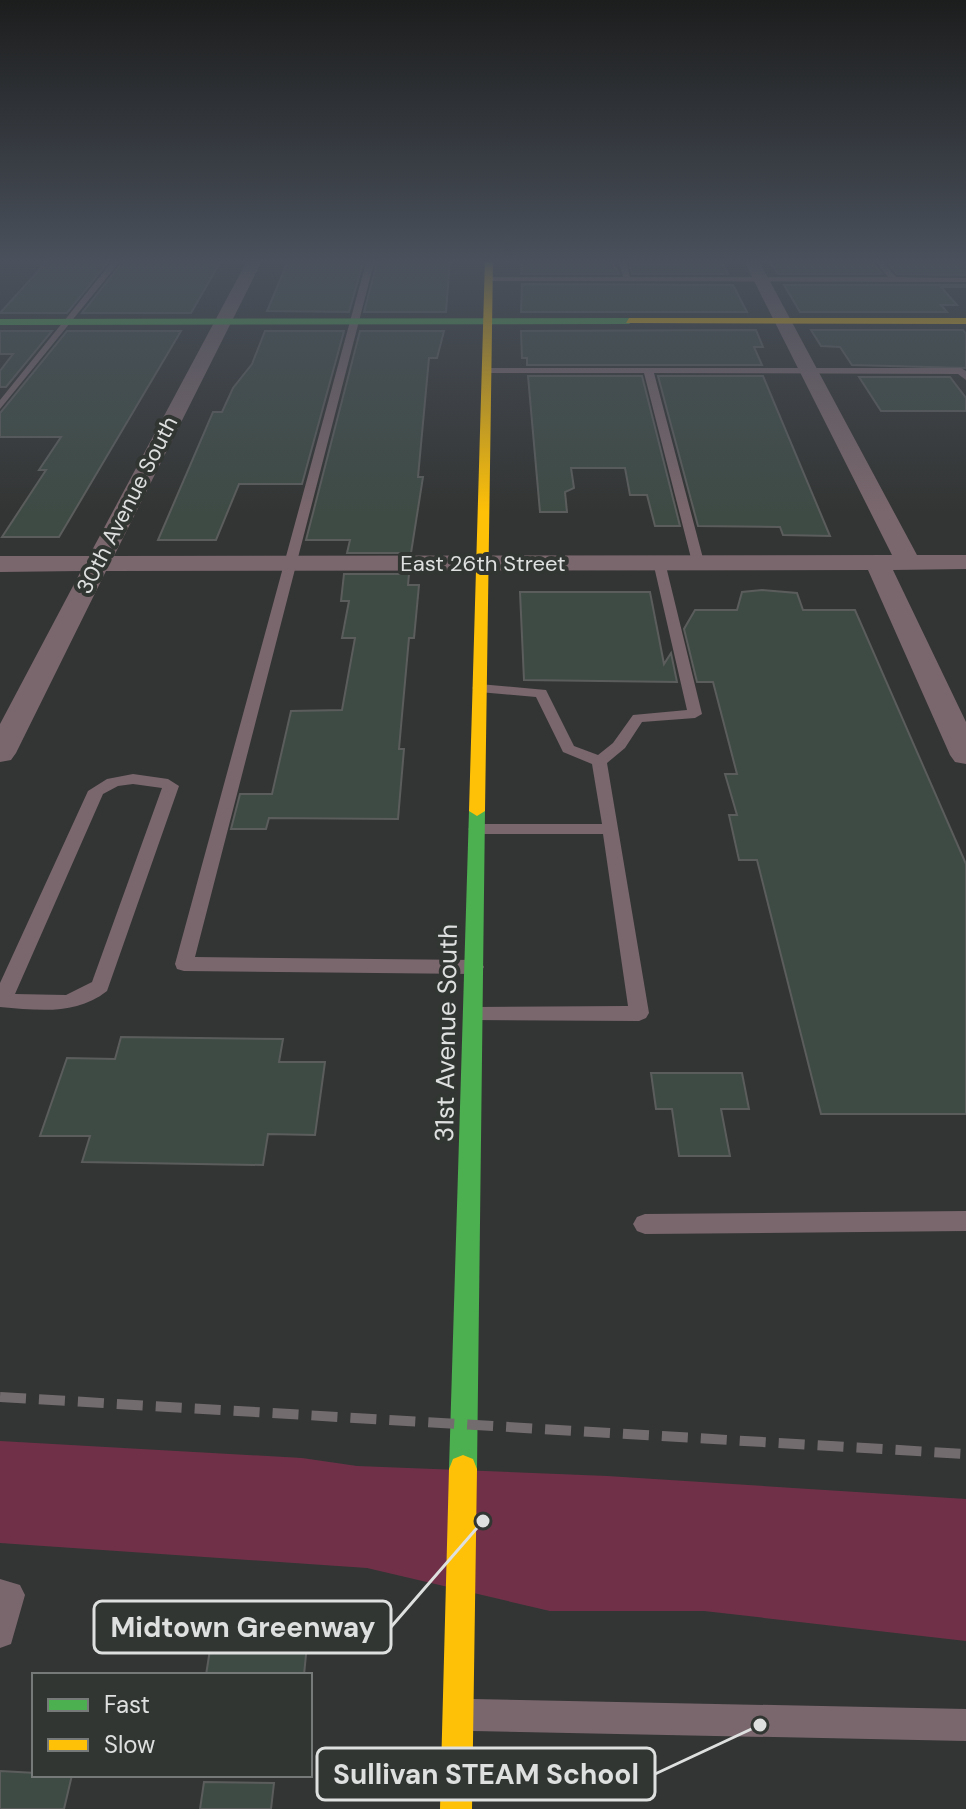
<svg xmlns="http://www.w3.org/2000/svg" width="966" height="1809" font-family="'DM Sans',sans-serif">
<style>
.green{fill:#703148}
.building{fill:#3e4b45;stroke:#5b5d5c;stroke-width:2}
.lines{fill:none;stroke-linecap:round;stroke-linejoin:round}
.lane{fill:#7a676d;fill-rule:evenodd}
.street{fill:#7a676d;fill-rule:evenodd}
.fast{fill:#4caf50;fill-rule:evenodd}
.slow{fill:#ffc107;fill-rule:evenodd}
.rail{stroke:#736c6e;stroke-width:10;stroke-dasharray:26 13;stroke-linecap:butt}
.labels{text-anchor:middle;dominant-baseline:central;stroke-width:8;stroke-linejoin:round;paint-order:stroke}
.far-street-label{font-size:22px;fill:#dde0df;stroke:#323633}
.street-label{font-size:26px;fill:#dde0df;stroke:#323633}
.leader{fill:none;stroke:#dde0df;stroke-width:3}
.callout-dot{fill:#dde0df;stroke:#323633;stroke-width:3}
.callout{fill:#323633;stroke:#dde0df;stroke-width:3}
.callout-label{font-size:28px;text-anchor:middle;font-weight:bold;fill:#dde0df}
</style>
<rect width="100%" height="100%" fill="#333534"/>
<path class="green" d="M0 1441 302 1458 357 1466 607 1476 966 1499V1641L704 1611H550L367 1568 0 1543Z"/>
<path class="building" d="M125 259H222L191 313H82Z
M289 259H364L349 312 267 311Z
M378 259 450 260 446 312H364Z
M522 259H610L619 274H521Z
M721 259 728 274H632L630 265H679L678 261Z
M768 259H870L882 274H778Z
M885 259H966V275L897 274Z
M48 260H110L67 313H0Z
M522 284 733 285 747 312H521Z
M784 285H966V287H941L957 305H941L947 312H800Z
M756 330 763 347H754L762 365H527V358H522L521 331Z
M811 330H963L966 334V368L852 365 840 347 821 346Z
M0 331H52L6 387H0V371L13 354H0Z
M67 331H181L59 537H2L46 470H39L61 437H0V413Z
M265 331H344L302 484H239L216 540H158L213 412H222L233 388 252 364Z
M360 331H444L437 358H429L418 477H423L411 553H347L350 540H306Z
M528 376H642L680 526H655L647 495H630L625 468H571L574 488 565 492 567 512H540Z
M658 376H763L830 536 783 535 780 527 698 526Z
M859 377H950L966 398V411H881Z
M344 574H409L408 585H419L414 638H409L402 715 399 749H404L398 819 269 818 266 829H231L240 794H272L291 711 342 710 355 638H342L349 601H341Z
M762 590 797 593 803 610H855L966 864V1114H821L757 860H739L729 815H737L725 774H737L713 682H697L684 629 695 610H737L742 592Z
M520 592H650L664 664 671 653 677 682 524 680Z
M121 1037 283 1039 279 1062H325L315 1135 268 1134 263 1165 82 1162 90 1136H40L67 1058 115 1059Z
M651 1073H742L749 1109H721L730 1156H679L672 1109H656Z
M214 1624H309L304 1675H206Z
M0 1771 72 1775 64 1809H0Z
M204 1782 274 1783 271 1809H200Z"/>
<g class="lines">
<path class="lane" d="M114 259H122L0 409V400Z
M367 259H375L195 957 474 960 481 962 484 967 481 972 474 974 184 971 177 969 175 964Z
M618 259H626L630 277H888L873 259H881L896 277 966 278V282L489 281 485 279 489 277H623Z
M484 368H961L966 371V380L958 374 654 373 704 562 698 566 692 562 644 373H487L484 372Z
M655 559 665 562 702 714 695 718 642 722 625 748 607 763 649 1013 646 1018 639 1021 469 1020 466 1015 469 1010 476 1007 628 1006 603 834H476L468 829 476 824H602L592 764 563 752 536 697 479 692 472 688 479 684 546 690 574 746 598 755 613 743 633 715 687 710 653 562Z
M133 774 168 779 179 786 107 991C75 1016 38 1010 0 1007V983L88 791 107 779ZM133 784 162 788 92 982 66 995 15 994 103 794 118 786Z
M966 1211V1231L645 1234 637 1231 633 1224 637 1217 645 1214Z
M0 1579 20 1585 25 1595 11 1644 0 1648Z
M473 1699 966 1709V1741L473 1731 462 1726 457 1715 462 1704Z"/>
<path class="street" d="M248 259H263L114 556 892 555 743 259H758L917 555H966V569L893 570 966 722V764L955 762 950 755 868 570 106 571 16 753 11 760 0 762V724L81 571 0 572V556H89Z"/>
<path class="fast" d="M0 319 629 318 633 321 629 324 0 325Z
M477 806 485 811 477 1469 473 1479 463 1483 453 1479 449 1469 469 811Z"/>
<path class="slow" d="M485 259H493L485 811 477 816 469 811Z
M629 318H966V324L626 323Z
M463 1455 473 1459 477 1469 472 1809H440L449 1469 453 1459Z"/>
<path class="rail" d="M0 1397 966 1454"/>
</g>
<linearGradient id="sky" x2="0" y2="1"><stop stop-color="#1c1d1d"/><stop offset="0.51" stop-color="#4a515c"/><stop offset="1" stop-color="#4a515c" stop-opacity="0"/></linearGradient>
<rect width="966" height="512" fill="url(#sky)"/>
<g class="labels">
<g class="far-street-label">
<text transform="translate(127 505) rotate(-63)">30th Avenue South</text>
<text x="483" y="563">East 26th Street</text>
</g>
<g class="street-label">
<text transform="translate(446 1033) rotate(-89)">31st Avenue South</text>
</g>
</g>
<path class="leader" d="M483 1521L391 1627M760 1725L655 1774"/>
<g class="callout-dot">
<circle cx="483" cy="1521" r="8"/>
<circle cx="760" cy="1725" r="8"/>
</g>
<g class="callout">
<rect x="94" y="1601" width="297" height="52" rx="8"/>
<rect x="317" y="1748" width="338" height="52" rx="8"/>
</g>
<g class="callout-label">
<text x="243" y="1637">Midtown Greenway</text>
<text x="486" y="1784">Sullivan STEAM School</text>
</g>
<rect x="32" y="1673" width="280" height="104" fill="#323633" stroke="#767a78" stroke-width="2"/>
<rect x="48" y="1699" width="40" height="12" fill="#4caf50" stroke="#767a78" stroke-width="2"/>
<text x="104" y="1713" font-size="24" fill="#dde0df">Fast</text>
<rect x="48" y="1739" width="40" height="12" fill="#ffc107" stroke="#767a78" stroke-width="2"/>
<text x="104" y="1753" font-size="24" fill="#dde0df">Slow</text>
</svg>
